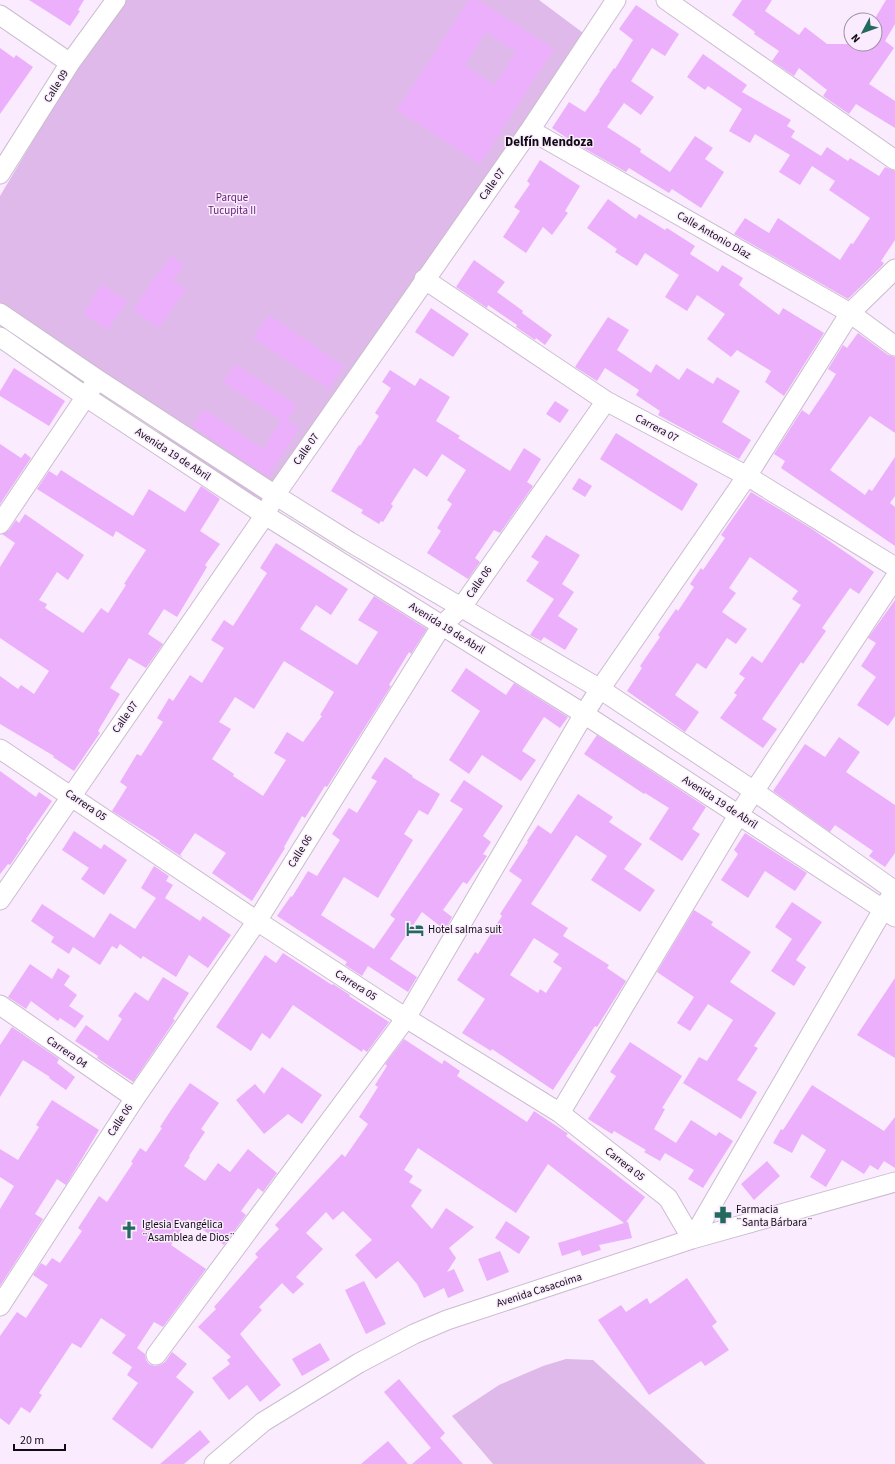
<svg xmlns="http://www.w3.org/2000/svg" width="895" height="1464" font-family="'Source Sans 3',sans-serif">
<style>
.green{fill:#dfb9e9}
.building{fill:#ebaffb;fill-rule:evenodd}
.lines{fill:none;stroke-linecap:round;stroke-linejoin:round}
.minor-casing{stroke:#cbbccf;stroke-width:21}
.minor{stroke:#fff;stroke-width:19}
.labels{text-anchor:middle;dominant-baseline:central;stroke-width:3;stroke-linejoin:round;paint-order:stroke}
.street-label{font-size:11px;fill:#100c12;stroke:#faecfe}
.park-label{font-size:11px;fill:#621b73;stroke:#faecfe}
.poi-label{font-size:11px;fill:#100c12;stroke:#faecfe;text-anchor:start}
.quarter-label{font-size:13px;font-weight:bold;fill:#100c12;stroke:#faecfe}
</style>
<rect width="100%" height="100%" fill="#faecfe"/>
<path class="green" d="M117 0H539L590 38 265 515 0 308V196Z
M566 1359 593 1360 706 1464H493L452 1416 499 1385 543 1366Z"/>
<path class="building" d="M29 0H84L78 10 80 11 70 26Z
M469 0H478L554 49 480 164 397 110ZM486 32 516 52 495 85 465 65Z
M742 0H772L765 11 799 35 805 27 827 44H849L856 49 860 44H875V20H874L886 0H895V24L885 41 894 48 869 84 895 101V128L856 104 849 114 823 96 827 90 799 68 794 76 772 61 779 51 754 34 755 32 732 15Z
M636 5 679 34 665 56 652 48 631 81 654 97 641 115 624 103 607 127 641 149 640 152 670 172 695 136 713 148 705 159 724 172 701 208 672 189 669 193 629 168 626 172 573 142 552 128 569 102 585 112 600 91 599 90 614 68 615 69 633 40 619 29Z
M0 48 14 58 16 55 33 67 0 114Z
M703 54 747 85 742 92 791 120 787 126 795 131 791 137 821 156 827 147 848 161 850 158 879 176 885 167 895 171V240L881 261 884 263 882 266 848 299 734 234 745 218 769 233 778 218 840 260 851 243 853 244 870 218 829 190 835 181 812 166 800 185 779 172 790 155 755 134 750 143 729 131 742 109 708 86 705 90 687 77Z
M540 160 580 186 565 211 568 213 552 235 543 227 526 253 503 237 520 211 514 207 530 184 527 181Z
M608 199 636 219 639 214 665 230 667 228 695 246 690 254 718 272 722 265 743 278 739 285 779 315 783 308 824 333 784 396 765 382 771 371 737 350 731 357 707 339 725 314 697 295 687 311 665 297 679 275 645 253 637 266 615 252 617 249 587 228Z
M171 256 184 265 173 280 186 289 159 328 133 310 159 271 160 272Z
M474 260 505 282 497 292 523 311 522 313 552 335 545 345 536 338 535 340 516 327 517 325 488 305 487 308 456 287Z
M101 284 127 301 108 330 83 314Z
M431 308 469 334 453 357 415 332Z
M269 315 344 366 329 389 253 338Z
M608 317 629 330 617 350 651 373 656 364 679 380 687 368 713 384 717 377 740 391 722 422 751 440 739 459 658 415 660 411 636 395 639 390 605 368 597 381 575 367Z
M858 333 888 355 895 357V433L870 416 830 470 865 495 869 489 872 491 895 457V496L890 503 895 507V546L781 468 785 461 774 454 802 410 809 415 828 387 836 374 828 369 843 345 847 348Z
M235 364 297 405 287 421 299 428 268 477 192 426 204 409 263 449 281 420 223 382Z
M14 368 65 401 49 426 0 396V391Z
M390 370 415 386 420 378 450 397 436 421 460 436 458 438 510 471 524 448 541 459 527 482 533 486 500 533 494 530 475 558 480 562 468 579 427 553 441 531 437 528 452 504 447 500 466 470 442 454 427 477 414 468 391 504 393 506 383 522 381 521 379 524 361 513 363 510 331 491 359 445 360 446 379 416 375 413 391 388 382 382Z
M555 401 569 410 560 423 546 414Z
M616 433 698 484 682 511 600 459Z
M0 444 21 458 25 453 31 458 0 504Z
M61 470 133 516 149 489 185 512 201 486 220 499 200 531 220 544 205 565 207 567 177 617 164 609 148 634 163 644 146 668 129 658 110 688 120 694 98 731 100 733 74 771 53 757 54 756 0 724V676L18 689 21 685 34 694 49 671 0 638V567L15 543 2 534 9 530 16 520 19 523 25 514 84 555 68 580 57 572 39 600 47 604 45 608 83 633 101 608 108 613 126 585 124 584 146 550 116 531 113 537 37 489 49 471 57 476Z
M579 478 592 486 585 497 572 489Z
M751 492 812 529 874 572 859 594 850 588 822 628 826 631 803 664 801 662 762 719 777 729 763 748 720 718 737 695 734 693 745 678 739 674 752 656 762 663 801 605 792 599 798 591 750 557 729 588 736 593 722 612 747 629 736 644 727 638 706 669 697 663 675 695 699 712 685 732 627 691 642 668 640 666 660 637 658 635 676 609 678 611 694 587 690 584 701 568 703 570 725 538 721 535Z
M546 535 580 555 562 584 574 592 558 616 578 629 565 650 544 637 541 641 530 635 554 599 526 581 539 562 531 557Z
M276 543 348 589 331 615 316 605 300 629 357 665 378 632 358 620 374 596 427 629 411 654 409 652 389 685 391 686 327 787 325 786 305 818 302 816 284 847 285 848 252 901 212 873 226 853 195 833 180 855 182 856V857L159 842 160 841 112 811 127 787 120 782 137 754 141 756 163 722 157 718 169 698 173 701 190 675 202 683 224 648 211 640 224 620 233 626 267 573 260 568ZM284 661 334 692 320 715 322 716 303 742 287 732 274 753 286 760 263 796 233 776 234 774 212 759 231 729 219 722 235 697 254 709Z
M895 600V716L888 726 857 705 876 677 861 666 876 643 868 638Z
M466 668 506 695 514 683 568 717 560 728 544 717 522 751 536 760 521 781 482 755 469 774 449 760 480 711 451 691Z
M597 735 706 807 692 829 700 834 682 861 649 839 669 808 645 793 644 794 584 754Z
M839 737 860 752 846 772 895 805V853L885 867 869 856 873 851 835 825 830 832 773 791 805 744 825 757Z
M385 757 413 776 412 777 440 794 428 815 419 810 404 834 413 840 378 898 344 877 321 915 374 949 395 919 390 915 463 809 450 801 464 780 503 806 483 836 491 842 483 854 487 856 467 884 463 882 443 910 452 917 445 930 422 912 390 959 417 977 408 992 368 966 362 976 345 965 347 962 277 916 291 896 292 897 308 871 317 876 340 840 332 834 349 808 357 813 377 781 371 778Z
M0 771 36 797 39 792 52 801 26 839 27 840 10 865 8 864 0 874Z
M578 794 613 817 609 822 642 844 624 869 655 890 640 912 591 880 607 856 576 835 531 904 568 928 563 936 609 965 607 968 626 981 597 1027 595 1026 553 1090 492 1049 491 1051 462 1033 485 999 457 980 475 952 478 954 502 916 500 914 522 880 509 871 528 842 527 841 538 825 551 834ZM534 938 559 954 553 962 562 968 546 993 540 989 538 993 510 975Z
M74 831 101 849 104 844 127 860 104 895 81 879 89 868 62 850Z
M745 833 807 873 795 891 765 871 748 898 721 880 738 854 734 850Z
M154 866 169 876 166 881 173 885 165 898 200 921 203 916 231 935 208 968 189 955 176 977 143 956 141 959 120 944 117 949 112 946 100 965 73 947 69 954 51 942 54 937 31 921 42 904 94 938 110 913 135 929 156 898 141 888Z
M792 902 822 922 796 960 806 967 794 986 771 971 792 939 775 927Z
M694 910 713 922 711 925 751 952 730 982 776 1013 754 1046 758 1048 737 1080 757 1092 741 1119 683 1083 699 1057 707 1061 733 1020 708 1004 690 1031 677 1023 694 997 657 972Z
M283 953 332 985 333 984 350 995 349 996 389 1022 367 1052 363 1049 362 1052 293 1005 270 1039 262 1033 251 1051 216 1027 265 955 276 963Z
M30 964 52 979 58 968 70 976 64 985 77 995 69 1006 84 1016 75 1028 60 1018 58 1021 31 1001 26 1009 8 997Z
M163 977 189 993 173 1019 175 1020 133 1082 97 1058 98 1056 75 1041 86 1025 108 1041 122 1019 118 1016 135 992 148 1001Z
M895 978V1058L857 1035Z
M12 1027 59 1059 57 1063 75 1077 66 1090 49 1078 50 1077 23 1060 0 1097V1045Z
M404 1039 442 1064 444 1060 460 1071 457 1076 527 1122 534 1111 567 1133H568L566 1136 645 1197 626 1222H628L632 1238 599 1245 601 1250 582 1256 580 1250 562 1256 558 1243 624 1223 548 1164 516 1213 418 1148 404 1170 413 1176 409 1182 422 1190 411 1206 432 1229 446 1208 474 1227 449 1248 456 1258 447 1272 454 1269 464 1291 448 1298 444 1288 424 1298 417 1284 398 1261 376 1279 355 1255 372 1240 343 1211 333 1220 326 1212 306 1233 323 1249 296 1277 304 1284 293 1294 282 1283 259 1307 262 1310 240 1334 281 1385 260 1402 247 1385 229 1400 212 1378 230 1364 227 1360 231 1357 198 1327 216 1309 214 1307 258 1257 255 1254 279 1229 275 1225 342 1154 345 1157 368 1124 359 1117 378 1087 375 1085 387 1066 385 1064Z
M630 1042 682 1076 662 1108 665 1109 654 1129 676 1143 691 1120 716 1136 719 1132 733 1141 703 1188 688 1179 694 1170 665 1153 660 1161 644 1152 646 1150 614 1131 612 1134 588 1119 616 1076 610 1072Z
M282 1067 322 1095 302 1124 288 1114 264 1134 236 1100 255 1084 264 1094Z
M190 1083 219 1103 201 1129 205 1132 189 1156 190 1157 184 1166 205 1181 218 1163 230 1172 248 1149 277 1173 263 1192 258 1188 241 1211 246 1215 224 1245 188 1219 171 1245 206 1269 163 1327 154 1322 137 1348 145 1354 146 1360 149 1364 155 1366 160 1365 165 1362 172 1352 187 1364 176 1377 194 1392 152 1449 112 1419 138 1383 127 1375 132 1367 112 1353 126 1335 101 1318 81 1348 72 1343 39 1393 42 1395 30 1413 21 1407 9 1425 0 1418V1336L17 1312 26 1318 48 1285 33 1275 41 1263 46 1266 52 1258 60 1263 82 1231 78 1228 99 1196 107 1202 133 1163 131 1162 140 1148 146 1152 162 1128 160 1127 171 1110Z
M812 1085 884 1131 895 1117V1168L884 1161 878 1170 870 1165 864 1174 842 1160 826 1187 810 1177 826 1150 802 1134 792 1153 773 1143 781 1129 783 1130Z
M52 1100 99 1130 66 1185 57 1179 35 1214 43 1219 0 1286V1209L14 1186 0 1177V1149L18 1160 39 1127 36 1125Z
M767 1161 780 1176 754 1200 741 1184Z
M506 1221 530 1237 519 1254 495 1238Z
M500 1251 509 1272 487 1281 478 1259Z
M687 1278 717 1322 712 1326 729 1350 705 1366 701 1361 649 1395 598 1320 621 1305 626 1312 647 1298 650 1304Z
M364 1281 386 1324 366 1334 345 1290Z
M320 1343 330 1360 302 1376 292 1359Z
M399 1379 445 1433 440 1438 463 1464H412L431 1448 384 1392Z
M200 1430 210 1442 184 1464H160Z
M388 1441 408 1464H361Z"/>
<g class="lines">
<g class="minor-casing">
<path id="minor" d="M666 0 895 160
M0 15 70 63
M530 130 850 313 895 346
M0 174 70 63 116 0
M424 279 606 401 747 476 895 567
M0 313 97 379 275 495 350 542 600 689 754 791 895 891
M0 337 86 397 265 515 584 714 895 917
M0 524 93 386
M0 749 257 921 406 1018 560 1113 668 1198 692 1239 895 889
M0 900 265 515 275 495 530 130 616 0
M0 1005 135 1098
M560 1113 739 814 895 578
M0 1306 135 1098 257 921 442 625 461 608 606 401
M156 1355 406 1018 584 714 600 689 747 476 850 313 895 269
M214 1464 263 1422 359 1363 414 1334 447 1320 692 1239 895 1182"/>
</g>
<use href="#minor" class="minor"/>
</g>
<defs>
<g id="hotel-bare" transform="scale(1.38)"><path d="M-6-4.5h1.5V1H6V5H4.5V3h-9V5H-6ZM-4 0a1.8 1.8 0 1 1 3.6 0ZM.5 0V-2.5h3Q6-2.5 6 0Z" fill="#23695d" stroke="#faecfe" stroke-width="2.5" paint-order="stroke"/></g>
<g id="pharmacy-bare" transform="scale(1.38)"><path d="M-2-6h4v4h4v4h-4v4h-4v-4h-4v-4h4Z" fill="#23695d" stroke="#faecfe" stroke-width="2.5" paint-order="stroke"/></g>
<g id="church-bare" transform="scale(1.38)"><path d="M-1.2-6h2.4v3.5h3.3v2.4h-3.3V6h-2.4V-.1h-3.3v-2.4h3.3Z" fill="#23695d" stroke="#faecfe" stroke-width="2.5" paint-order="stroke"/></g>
</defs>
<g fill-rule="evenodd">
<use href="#hotel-bare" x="415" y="929"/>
<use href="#pharmacy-bare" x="723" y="1215"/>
<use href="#church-bare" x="129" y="1230"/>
</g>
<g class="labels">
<g class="street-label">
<text transform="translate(56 86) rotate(-58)">Calle 09</text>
<text transform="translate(492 184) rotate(-55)">Calle 07</text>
<text transform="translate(714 235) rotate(30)">Calle Antonio Díaz</text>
<text transform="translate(657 428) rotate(28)">Carrera 07</text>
<text transform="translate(306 449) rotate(-55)">Calle 07</text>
<text transform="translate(173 454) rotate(33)">Avenida 19 de Abril</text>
<text transform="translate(479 582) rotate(-55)">Calle 06</text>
<text transform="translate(447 628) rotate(32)">Avenida 19 de Abril</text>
<text transform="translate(125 717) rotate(-55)">Calle 07</text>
<text transform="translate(720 802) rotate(33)">Avenida 19 de Abril</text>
<text transform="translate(86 805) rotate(34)">Carrera 05</text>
<text transform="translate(300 851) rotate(-58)">Calle 06</text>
<text transform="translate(356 985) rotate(33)">Carrera 05</text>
<text transform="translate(67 1052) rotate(35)">Carrera 04</text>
<text transform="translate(120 1120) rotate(-57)">Calle 06</text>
<text transform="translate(625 1164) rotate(38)">Carrera 05</text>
<text transform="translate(539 1290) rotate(-18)">Avenida Casacoima</text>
</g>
<g class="park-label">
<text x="232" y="197">Parque<tspan x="232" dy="13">Tucupita II</tspan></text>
</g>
<g class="poi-label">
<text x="428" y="929">Hotel salma suit</text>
<text x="736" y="1209">Farmacia<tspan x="736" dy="13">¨Santa Bárbara¨</tspan></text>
<text x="142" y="1224">Iglesia Evangélica<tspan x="142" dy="13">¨Asamblea de Dios¨</tspan></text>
</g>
<g class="quarter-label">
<text x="549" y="142">Delfín Mendoza</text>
</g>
</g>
<g transform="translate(863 32) rotate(229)"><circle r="19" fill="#faecfe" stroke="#9c92a0"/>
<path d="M0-3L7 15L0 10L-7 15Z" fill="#23695d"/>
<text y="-6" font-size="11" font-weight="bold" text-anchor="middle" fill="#100c12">N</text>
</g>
<path d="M14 1444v6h51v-6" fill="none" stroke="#100c12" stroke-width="2"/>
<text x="20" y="1444" font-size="12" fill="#100c12" stroke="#faecfe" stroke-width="3" paint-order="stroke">20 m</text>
</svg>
